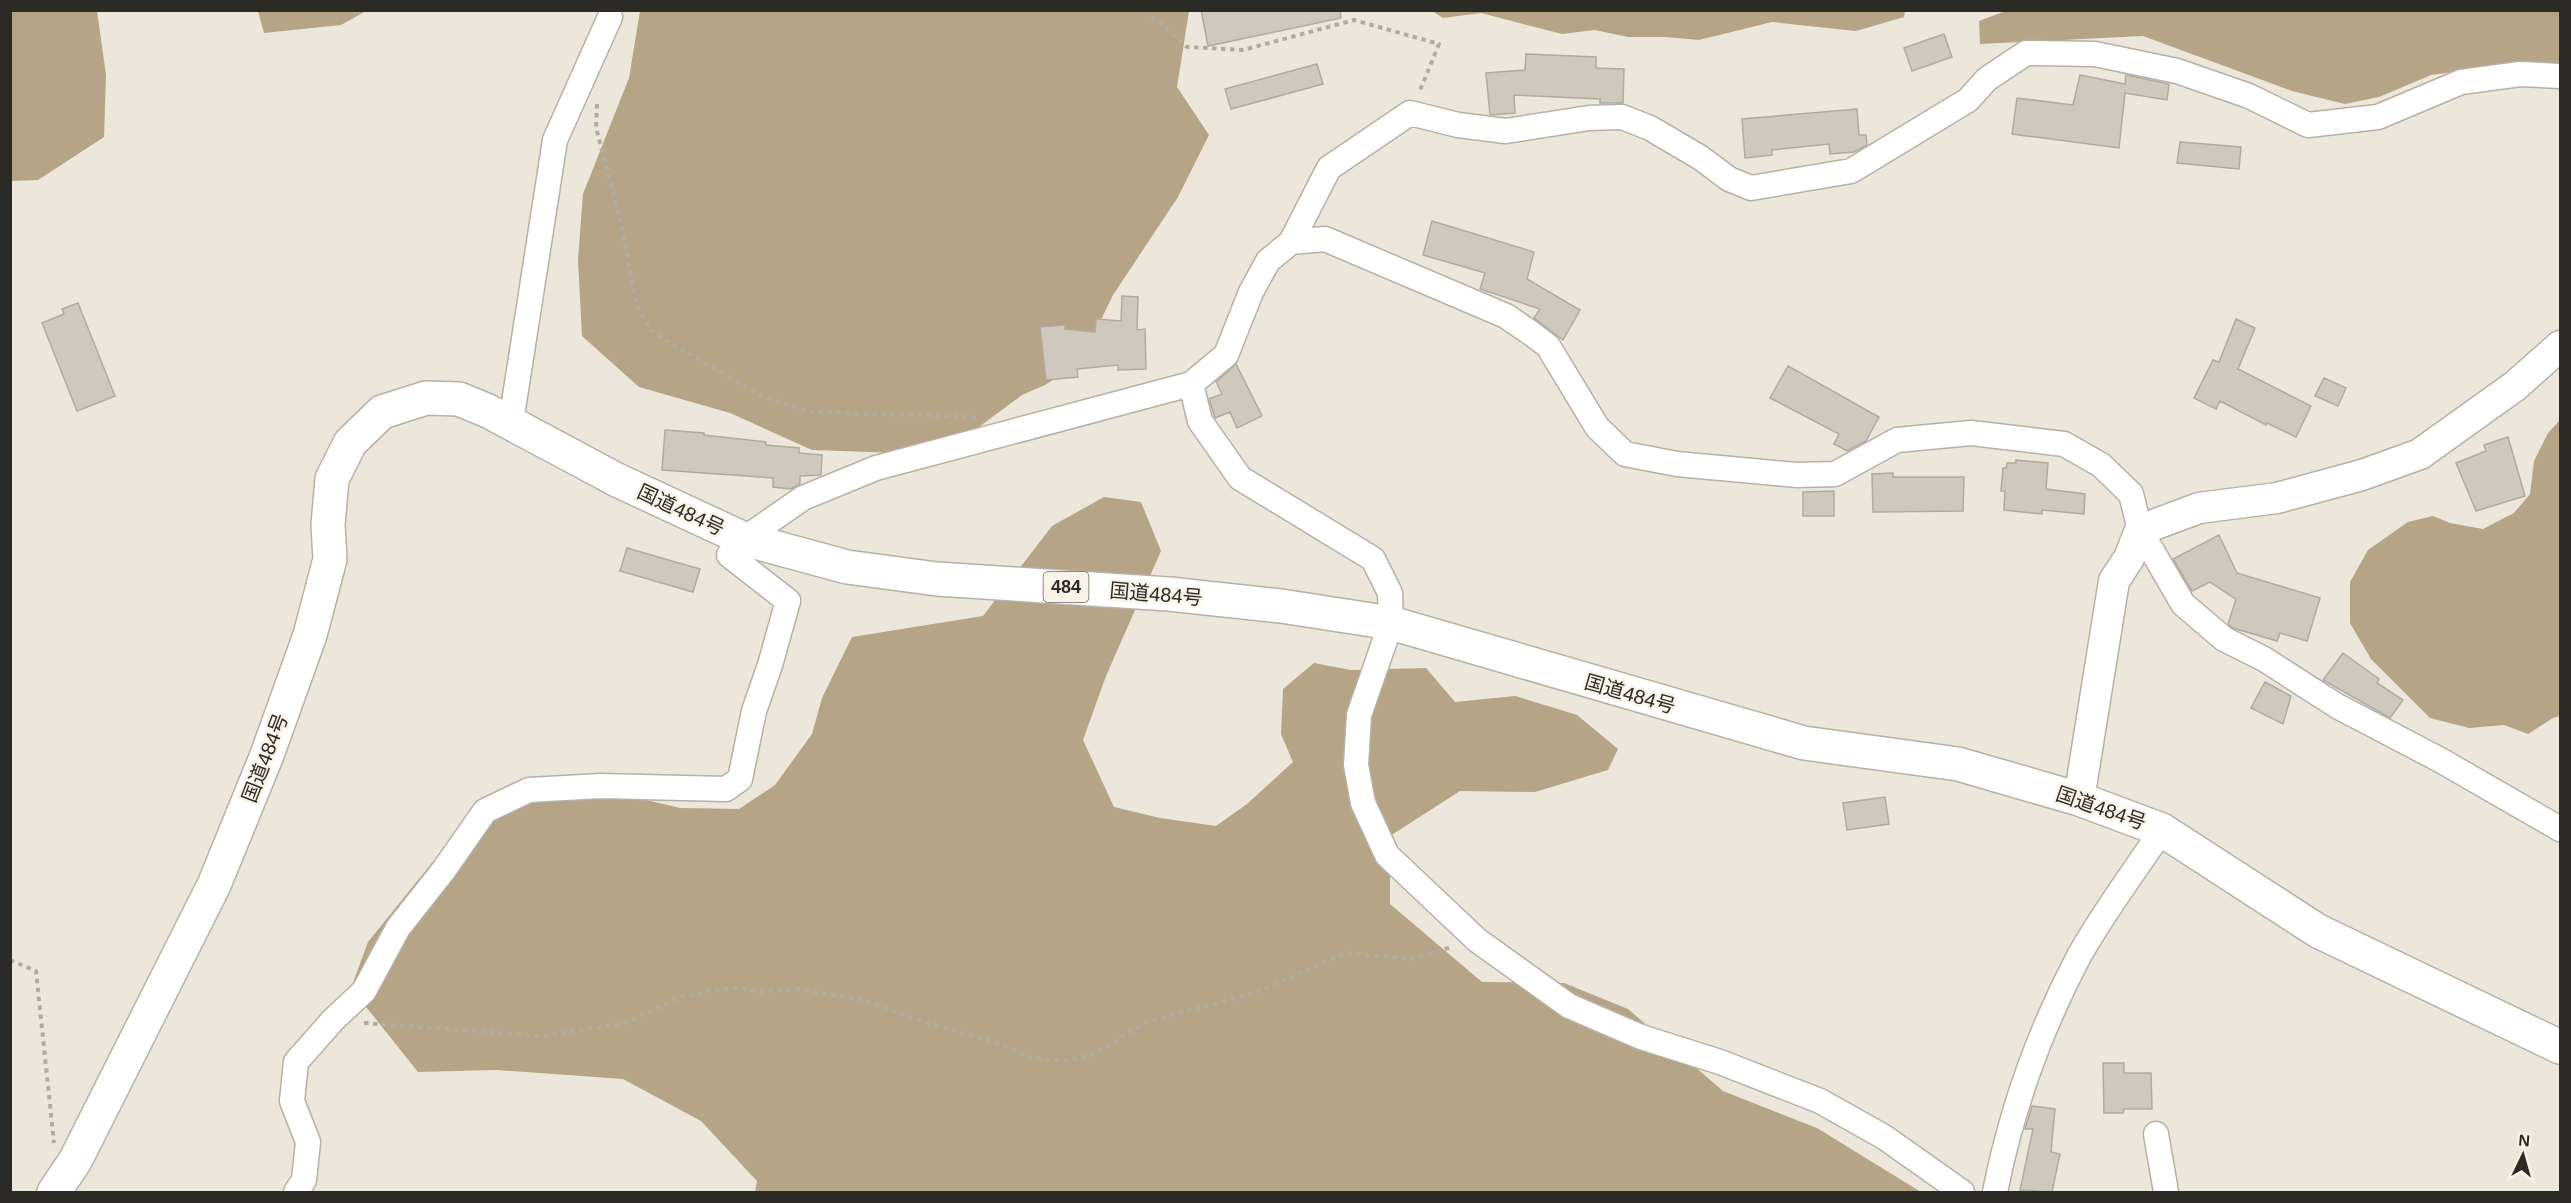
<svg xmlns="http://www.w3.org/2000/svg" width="2571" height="1203" font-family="Helvetica,'Noto Sans JP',sans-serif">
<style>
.forest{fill:#b5a485}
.building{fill:#cfc9bd;stroke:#b1aa9f;stroke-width:1.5}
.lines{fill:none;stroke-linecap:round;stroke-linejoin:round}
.minor-casing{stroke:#b7b0a5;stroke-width:27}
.tertiary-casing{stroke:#b7b0a5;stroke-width:33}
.trunk-casing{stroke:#b7b0a5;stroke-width:36}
.path{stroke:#b1aca2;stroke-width:4;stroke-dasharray:4.5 4.5;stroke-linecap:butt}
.minor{stroke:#fff;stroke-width:24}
.tertiary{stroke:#fff;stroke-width:30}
.trunk{stroke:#fff;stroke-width:33}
.labels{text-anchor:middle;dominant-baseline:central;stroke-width:5;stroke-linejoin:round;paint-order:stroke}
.shield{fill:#faf3e7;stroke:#6a665f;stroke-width:1.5}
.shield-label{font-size:18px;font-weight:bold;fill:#2c2a25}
.street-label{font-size:20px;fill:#2c2a25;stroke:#faf3e7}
</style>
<rect width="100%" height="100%" fill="#ede6da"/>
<path class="forest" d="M11 10 97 11 106 75 104 137 38 180 11 181Z
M2008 10 2560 11V67L2503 65 2431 75 2379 97 2345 104 2292 91 2143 36 1980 44 1979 21Z
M258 11V10L366 11 341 25 264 33Z
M640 11H1189L1177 87 1209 135 1178 197 1113 295 1080 363 1045 385 1022 395 968 435 899 453 812 450 730 413 639 387 582 336 578 260 583 194 629 78Z
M1432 11 1905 10V11L1904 17 1856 31 1772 22 1699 40 1665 37H1628L1595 30 1562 34 1481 13 1443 18Z
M2560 420V716L2553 718 2528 734 2504 725 2469 728 2430 718 2371 659 2350 623V582L2368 550 2408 522 2433 516 2450 523 2483 529 2514 513 2530 494 2534 461 2548 433Z
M1104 497 1141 502 1161 551 1106 676 1083 740 1114 807 1160 818 1216 826 1247 804 1293 762 1281 734 1283 689 1314 663 1351 670 1426 668 1455 702 1515 696 1577 715 1618 749 1608 770 1535 792 1460 791 1390 836V904L1482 982 1564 983 1628 1009 1723 1091 1817 1128 1921 1192H755L757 1181 701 1121 623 1079 496 1070 418 1072 351 988 368 942 456 833 492 805 600 789 680 808 739 809 775 785 812 734 822 698 852 637 983 616 1052 526Z"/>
<path class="building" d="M1201 10H1340L1341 18 1208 46Z
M1944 34 1952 57 1912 71 1904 48Z
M1526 54 1596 57V68L1624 69 1623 103H1600V99L1514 95 1515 113 1490 115 1486 73 1525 70Z
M1317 64 1323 84 1231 109 1225 89Z
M2080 75 2125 84 2126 75 2169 84 2167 100 2125 93 2119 148 2012 134 2017 98 2073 105Z
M1857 109 1859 135H1866L1867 145 1854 152 1830 154 1829 144 1772 150V155L1745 158 1742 119Z
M2180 142 2241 147 2239 169 2177 163Z
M1432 221 1534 252 1527 279 1580 310 1563 340 1534 318 1540 309 1480 289 1485 273 1423 255Z
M1122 296 1138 297 1137 330 1145 329 1146 369 1118 370V365L1077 369 1078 377 1046 380 1040 327 1065 325V329L1095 332 1096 319 1121 321Z
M78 303 115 396 77 411 42 323 64 314 62 309Z
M2236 319 2255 328 2238 369 2311 406 2296 437 2267 423 2266 425 2220 401 2216 409 2194 398 2213 360 2219 362Z
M1236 364 1262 416 1237 428 1230 412 1215 418 1209 399 1222 394 1216 382Z
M1788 366 1879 417 1866 441 1847 451 1834 444 1839 434 1770 398Z
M2324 378 2346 388 2338 406 2315 396Z
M665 430 704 433V435L766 442V445L799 448V453L822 455 821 475 800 476V484L791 489 773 487V478L662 470Z
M2508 437 2525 496 2476 511 2456 463 2486 451 2484 445Z
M2016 460 2048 463 2046 489 2085 494 2084 514 2042 510V514L2004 510 2005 491H2001L2003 468H2006L2007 463H2016Z
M1893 473V477H1964L1963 511 1873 512 1872 474Z
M1834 491V516H1803V492Z
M2219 535 2237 573 2320 598 2307 641 2280 633 2277 641 2233 628 2228 624 2236 599 2210 582 2192 591 2173 559Z
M627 548 700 569 693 592 620 571Z
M2343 653 2379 679 2377 683 2403 700 2390 718 2323 680Z
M2265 682 2291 696 2283 724 2251 708Z
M1885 797 1889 824 1847 830 1843 803Z
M2103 1063H2124V1073H2151L2152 1109H2124L2123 1113H2104Z
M2032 1106 2055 1109 2051 1152 2060 1154 2052 1192 2020 1190 2033 1129H2025Z"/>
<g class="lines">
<g class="minor-casing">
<path id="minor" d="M1291 242 1329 168 1410 113 1458 125 1506 131 1589 118 1622 117 1650 128 1701 158 1729 179 1751 188 1851 171 1968 100 1987 79 2026 53 2095 54 2177 71 2249 96 2308 125 2378 117 2461 82 2520 74 2560 76
M1191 384 1200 421 1240 478 1373 559 1390 593 1391 623 1359 715 1356 765 1363 803 1387 855 1477 940 1569 1006 1641 1037 1720 1062 1820 1101 1884 1137 1962 1192
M511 422 555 140 610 17
M2156 1134 2166 1192
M296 1192 304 1180 308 1142 292 1101 296 1062 333 1020 364 991 398 928 443 871 485 811 529 790 601 786 726 789 740 779 754 711 770 665 788 601 729 555 744 539 803 498 876 468 1191 384 1226 355 1251 292 1268 261 1291 242 1325 239 1506 316 1528 331 1548 346 1597 427 1625 454 1677 464 1797 475 1835 474 1897 440 1971 433 2064 444 2101 465 2131 494 2140 530 2183 604 2224 639 2264 659 2337 706 2442 761 2560 829
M1995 1192C2011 1111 2040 1030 2079 956 2103 913 2134 872 2162 830"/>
</g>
<g class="tertiary-casing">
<path id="tertiary" d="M2079 799 2114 581 2129 558 2140 530 2199 508 2277 498 2362 475 2420 454 2515 386 2560 346"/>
</g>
<g class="trunk-casing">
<path id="trunk" d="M54 1192 75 1161 214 885 267 755 310 635 330 559 328 525 332 479 350 443 382 412 426 398 459 399 488 411 617 480 744 539 847 567 937 579 1169 594 1281 606 1391 623 1804 743 1958 764 2079 799 2162 830 2318 931 2560 1047"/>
</g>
<path class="path" d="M1145 10 1187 47 1243 50 1354 20 1439 44 1419 93
M597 104 596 128 619 215 637 306 651 330 665 340 762 396 809 412 976 417
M10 960 36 971 54 1143
M364 1023 543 1036 625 1023 685 995H699L705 991 740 988 760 992 797 989 859 999 928 1023 992 1041 1033 1058 1066 1061 1094 1054 1146 1022 1252 994 1346 953 1412 959 1452 947"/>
<use href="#minor" class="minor"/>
<use href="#tertiary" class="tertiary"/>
<use href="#trunk" class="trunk"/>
</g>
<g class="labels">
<rect class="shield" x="1043.5" y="572" width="45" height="30" rx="4.5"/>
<g class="shield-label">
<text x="1066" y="587">484</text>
</g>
<g class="street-label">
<text transform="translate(681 510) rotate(25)">国道484号</text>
<text transform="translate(1156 594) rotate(5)">国道484号</text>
<text transform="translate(1630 694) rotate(16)">国道484号</text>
<text transform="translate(265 758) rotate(-69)">国道484号</text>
<text transform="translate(2101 808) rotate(19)">国道484号</text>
</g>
</g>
<rect width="2571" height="1203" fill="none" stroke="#2c2a25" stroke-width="24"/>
<g transform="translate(2523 1155) rotate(5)" stroke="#faf3e7" stroke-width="4.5" paint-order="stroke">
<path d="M0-4.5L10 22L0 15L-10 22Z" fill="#2c2a25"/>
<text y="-9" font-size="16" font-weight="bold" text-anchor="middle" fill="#2c2a25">N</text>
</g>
</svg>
